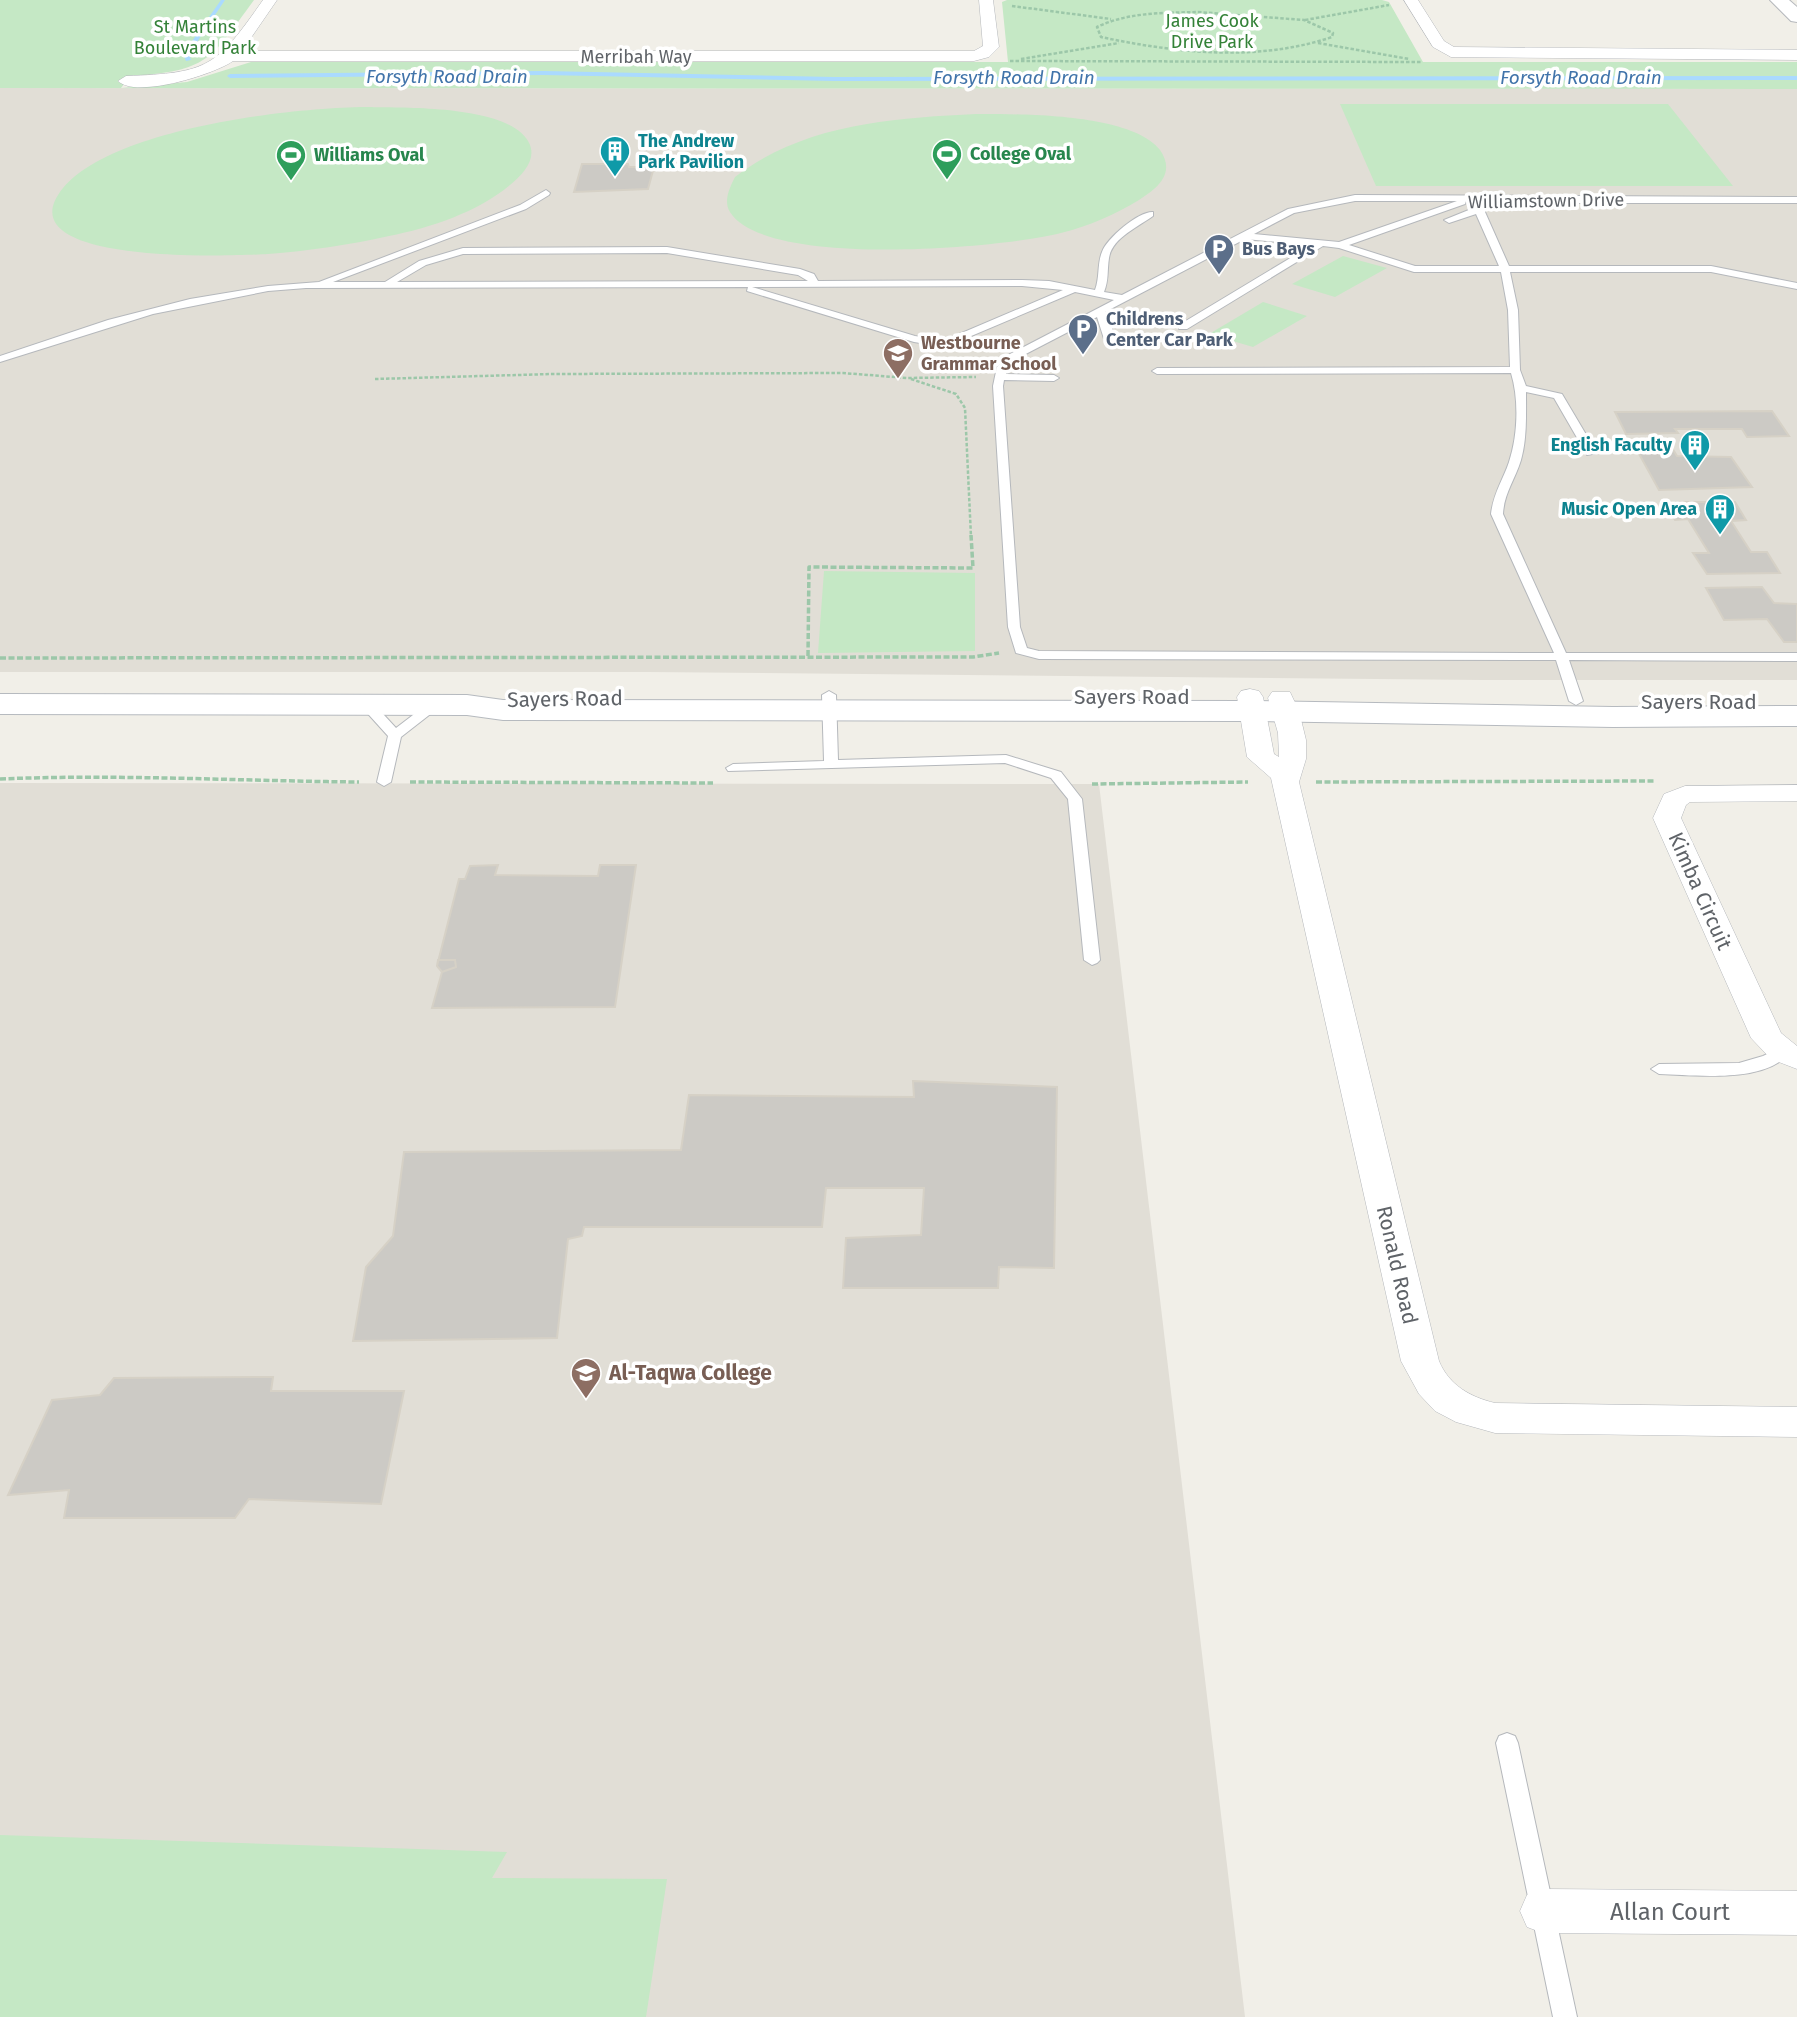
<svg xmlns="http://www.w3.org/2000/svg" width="1797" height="2017" font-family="'Fira Sans',sans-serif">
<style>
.education{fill:#e1ded6}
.green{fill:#c5e8c5}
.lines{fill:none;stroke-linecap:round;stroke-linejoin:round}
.stream{fill:#aadaff;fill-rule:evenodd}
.building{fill:#cccac5;stroke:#d6d1c6;stroke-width:2}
.service-casing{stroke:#b5b8bc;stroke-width:2}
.minor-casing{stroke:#b5b8bc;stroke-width:1}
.tertiary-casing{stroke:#b5b8bc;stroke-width:2}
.secondary-casing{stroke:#b6babf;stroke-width:2}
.path-far1{stroke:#9cc7a9;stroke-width:2.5;stroke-dasharray:3.5 2;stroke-linecap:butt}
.path{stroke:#9cc7a9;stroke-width:3.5;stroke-dasharray:6 2.5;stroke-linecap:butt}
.service{fill:#fff;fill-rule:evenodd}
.minor{fill:#fff;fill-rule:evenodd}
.tertiary{fill:#fff;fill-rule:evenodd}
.secondary{fill:#fff;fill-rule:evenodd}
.labels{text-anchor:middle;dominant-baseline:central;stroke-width:7;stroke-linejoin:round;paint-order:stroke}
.far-park-label{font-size:18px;fill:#348238;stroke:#fff}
.far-street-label{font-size:18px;fill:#5f6368;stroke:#fff}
.far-culture-label{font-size:18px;font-weight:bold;fill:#0d838f;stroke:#fff;text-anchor:end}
.far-leisure-label{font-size:18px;font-weight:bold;fill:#27864d;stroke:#fff;text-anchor:start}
.far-service-label{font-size:18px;font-weight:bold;fill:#4e5e75;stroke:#fff;text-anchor:start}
.far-education-label{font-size:18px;font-weight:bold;fill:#785e54;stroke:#fff;text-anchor:start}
.far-water-label{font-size:19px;font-style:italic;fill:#4174aa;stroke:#fff}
.street-label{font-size:21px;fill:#5f6368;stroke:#fff}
.education-label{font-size:21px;font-weight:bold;fill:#785e54;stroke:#fff;text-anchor:start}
.near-street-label{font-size:24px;fill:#5f6368;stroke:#fff}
</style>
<rect width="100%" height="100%" fill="#f1efe8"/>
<path class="education" d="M0 88 1797 89V680H1482L648 672H0Z
M0 783 1099 784 1245 2017H0Z"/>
<path class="green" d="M0 0H254C210 60 209 71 130 76L121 88 187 82 251 62H1008L1002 2 1007 0H1382L1389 2 1423 62H1797V89L0 88Z
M1340 104H1668L1733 186H1376Z
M365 107C402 108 514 104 530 145 536 161 522 175 510 185 478 212 430 228 389 236 349 245 308 251 268 254 235 256 0 266 63 188 114 128 289 108 365 107Z
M976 114C1020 114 1131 113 1160 150 1176 173 1158 188 1139 200 1114 215 1089 226 1061 233 1003 248 765 269 730 212 723 201 730 187 735 177 804 124 892 118 976 114Z
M1343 256 1387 268 1335 297 1292 284Z
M1263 302 1307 316 1253 347 1209 334Z
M824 571 975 573V651L818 653Z
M0 1835 507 1852 492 1878 667 1879 646 2017H0Z"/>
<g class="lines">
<path class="stream" d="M221 0H225L189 54 191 60 186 61 183 54Z
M544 71 834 77 1797 76V80L834 81 544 75 230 78 227 76 230 74Z"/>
</g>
<path class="building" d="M582 164H628L629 167H654L648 189 574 192Z
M1772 411 1789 436 1747 437 1742 429H1675L1678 433 1626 434 1615 412Z
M1633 443H1669L1677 456 1731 457 1752 487 1659 490Z
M1664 502H1735L1746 520 1731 521 1751 552H1767L1780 573 1707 574 1693 553H1709L1688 519 1675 520Z
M1762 587 1774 603 1797 604V642H1784L1767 619 1724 620 1706 588Z
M498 865 495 875 598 876 600 865H636L615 1007 432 1008 442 972 437 966 459 879H465L470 866Z
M438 960H455L456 967 442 972 437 966Z
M913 1081 1057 1087 1054 1268 999 1267 998 1288H843L846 1238 921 1235 924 1188H826L822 1227H584L582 1236 568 1239 557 1338 353 1341 366 1267 393 1236 404 1152 681 1150 689 1095 914 1097Z
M273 1377 271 1391H404L381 1504 249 1499 235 1518H64L69 1490 8 1495 52 1400 100 1395 114 1378Z"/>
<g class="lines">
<g class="service-casing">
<path id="service" d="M546 190 550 193 549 195 526 209 333 282H385L419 261 463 248 667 247 800 269 814 274 818 281 1022 280 1049 281 1095 290C1100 277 1097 264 1102 252 1107 238 1139 211 1153 212V216C1138 227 1112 238 1109 258 1107 270 1109 280 1104 292L1122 295 1288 209 1355 195 1797 197V203H1503L1485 209V212L1509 266H1711L1797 283V289L1711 272H1510L1518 310 1520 370 1526 386 1562 394 1597 453 1587 455 1554 398 1526 392C1526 415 1527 439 1521 460 1515 480 1504 493 1503 514L1566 653H1797V661L1569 660 1583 701 1576 705 1569 701 1556 660 1039 659 1016 653 1008 627 993 386 997 367 1010 354 1114 300 1075 292 957 342 939 346 914 342 747 291 748 287 306 288 268 291 153 314 0 362V356L108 320 190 299 268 286 319 282 520 205ZM1355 201H1457L1339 242 1254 234 1294 213ZM1466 201 1486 203 1444 220 1449 223 1476 214 1499 266H1415L1349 245 1465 204ZM1245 239 1312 245 1179 325V329H1187L1323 246 1339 248 1414 272H1501L1508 310 1510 367 1157 368 1152 371 1157 374 1511 373C1519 399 1518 435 1509 462 1503 480 1493 494 1491 514L1554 653 1039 651 1027 648 1020 627 1003 386 1004 380 1054 381 1059 378 1054 375 1006 374 1007 368 1018 358 1097 317 1105 342 1114 344 1112 327 1105 312ZM667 253 798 275 808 281 397 282 426 265 463 254ZM1022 286 1063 290 950 338 939 340 915 336 752 287Z
M829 691 836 695 838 760 1006 755 1061 772 1082 799 1100 960 1097 963 1092 965 1084 960 1068 799 1051 778 1005 763 728 771 726 768 733 764 824 761 822 695Z
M367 701 372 702 396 728 430 702H440L442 705 401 737 391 782 384 786 377 782 388 736 360 705Z
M1782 1047 1790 1052C1766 1084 1694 1075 1659 1074L1651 1069 1659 1064 1739 1063 1763 1056Z
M1507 1733 1515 1736 1518 1743 1577 2017H1553L1496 1743 1499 1736Z"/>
</g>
<g class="minor-casing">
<path id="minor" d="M263 0H277L242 51H974L983 46 979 0H993L999 47 989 57 974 61H233C215 74 136 99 118 81L126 76C209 73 216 67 263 0Z
M1404 0H1418L1444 41 1454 47 1797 50V60L1451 57 1433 47Z
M1250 689 1259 691 1263 697 1274 754 1279 757 1278 733 1268 698 1272 692H1290L1299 711 1306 740V759L1299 782 1439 1361C1449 1385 1470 1397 1495 1403L1797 1407V1437L1495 1433 1456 1422 1435 1411 1419 1394 1401 1361 1271 778 1247 757 1237 697 1241 691Z
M1797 785V801L1690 802 1686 805 1681 818 1781 1033 1797 1046V1069L1771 1059 1751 1038 1653 818 1664 794 1685 786Z
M1543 1889 1797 1891V1935L1543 1933 1527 1927 1520 1911 1527 1895Z"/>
</g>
<g class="tertiary-casing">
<path id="tertiary" d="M1770 0H1789L1797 7V22L1791 21Z"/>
</g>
<g class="secondary-casing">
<path id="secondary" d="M0 694 467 695 503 700 1253 701 1613 707 1797 706V726L1613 727 1253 721 503 720 467 715 0 714Z"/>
</g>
<path class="path-far1" d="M1012 6 1111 19
M1198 12 1304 20 1333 33 1332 37C1258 62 1176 53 1101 37L1097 27C1128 12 1164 13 1198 12Z
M1305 20 1389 5
M1318 43 1409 59
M1021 59 1119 43
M1010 61 1422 62
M375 379 553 374 843 373 907 378 976 377
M911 379 956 394 965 408 971 537"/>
<path class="path" d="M808 656 809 567 973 568 971 535
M0 658 973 657 999 653
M0 779C119 774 239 781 359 782
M410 782 713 783
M1316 782 1654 781
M1092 784 1248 782"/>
<use href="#service" class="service"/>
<use href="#minor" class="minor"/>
<use href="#tertiary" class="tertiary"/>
<use href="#secondary" class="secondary"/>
</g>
<defs>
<g id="building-pin" transform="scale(1.575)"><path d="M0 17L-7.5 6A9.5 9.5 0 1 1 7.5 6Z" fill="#0f9aa8" stroke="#fff"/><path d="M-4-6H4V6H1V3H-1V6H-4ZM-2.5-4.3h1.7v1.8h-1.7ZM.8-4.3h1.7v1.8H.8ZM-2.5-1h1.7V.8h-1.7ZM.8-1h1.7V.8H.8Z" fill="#fff"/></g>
<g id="stadium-pin" transform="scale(1.575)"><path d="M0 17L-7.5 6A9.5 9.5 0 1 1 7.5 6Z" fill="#2e9e5b" stroke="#fff"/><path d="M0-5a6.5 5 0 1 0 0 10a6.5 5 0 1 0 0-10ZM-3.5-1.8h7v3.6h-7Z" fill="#fff"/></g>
<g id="parking-pin" transform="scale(1.575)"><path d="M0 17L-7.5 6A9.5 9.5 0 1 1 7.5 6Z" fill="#5c6f8a" stroke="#fff"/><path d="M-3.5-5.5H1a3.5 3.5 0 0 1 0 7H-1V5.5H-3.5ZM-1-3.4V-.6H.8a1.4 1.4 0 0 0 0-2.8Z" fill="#fff"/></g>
<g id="school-pin" transform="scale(1.575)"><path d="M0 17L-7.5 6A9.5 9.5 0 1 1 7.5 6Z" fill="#8d6e63" stroke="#fff"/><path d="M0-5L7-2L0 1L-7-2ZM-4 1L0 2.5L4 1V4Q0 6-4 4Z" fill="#fff"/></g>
</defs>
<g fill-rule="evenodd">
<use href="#building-pin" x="615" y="151"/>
<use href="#stadium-pin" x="947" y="154"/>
<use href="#stadium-pin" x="291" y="155"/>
<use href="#parking-pin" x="1219" y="249"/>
<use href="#parking-pin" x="1083" y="329"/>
<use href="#school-pin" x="898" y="353"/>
<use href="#building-pin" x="1695" y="445"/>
<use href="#building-pin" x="1720" y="509"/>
<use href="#school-pin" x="586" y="1373"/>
</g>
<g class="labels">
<g class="far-park-label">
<text x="1212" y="21">James Cook<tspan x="1212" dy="21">Drive Park</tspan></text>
<text x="195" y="27">St Martins<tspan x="195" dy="21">Boulevard Park</tspan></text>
</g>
<g class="far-street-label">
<text x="636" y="57">Merribah Way</text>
<text transform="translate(1546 201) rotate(-1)">Williamstown Drive</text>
</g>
<g class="far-culture-label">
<text x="638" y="141" text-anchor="start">The Andrew<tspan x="638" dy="21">Park Pavilion</tspan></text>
<text x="1672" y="445">English Faculty</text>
<text x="1697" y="509">Music Open Area</text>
</g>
<g class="far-leisure-label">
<text x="970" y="154">College Oval</text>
<text x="314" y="155">Williams Oval</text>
</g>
<g class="far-service-label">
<text x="1242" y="249">Bus Bays</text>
<text x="1106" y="319">Childrens<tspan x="1106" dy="21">Center Car Park</tspan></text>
</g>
<g class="far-education-label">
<text x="921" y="343">Westbourne<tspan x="921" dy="21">Grammar School</tspan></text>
</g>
<g class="far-water-label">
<text x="447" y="76">Forsyth Road Drain</text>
<text x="1014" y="77">Forsyth Road Drain</text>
<text x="1581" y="77">Forsyth Road Drain</text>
</g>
<g class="street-label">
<text x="1132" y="697">Sayers Road</text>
<text transform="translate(565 699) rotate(-1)">Sayers Road</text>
<text x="1699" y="702">Sayers Road</text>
<text transform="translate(1700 891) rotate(66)">Kimba Circuit</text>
<text transform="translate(1397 1265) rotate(77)">Ronald Road</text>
</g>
<g class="education-label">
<text x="609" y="1373">Al-Taqwa College</text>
</g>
<g class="near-street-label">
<text x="1670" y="1912">Allan Court</text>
</g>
</g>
</svg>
